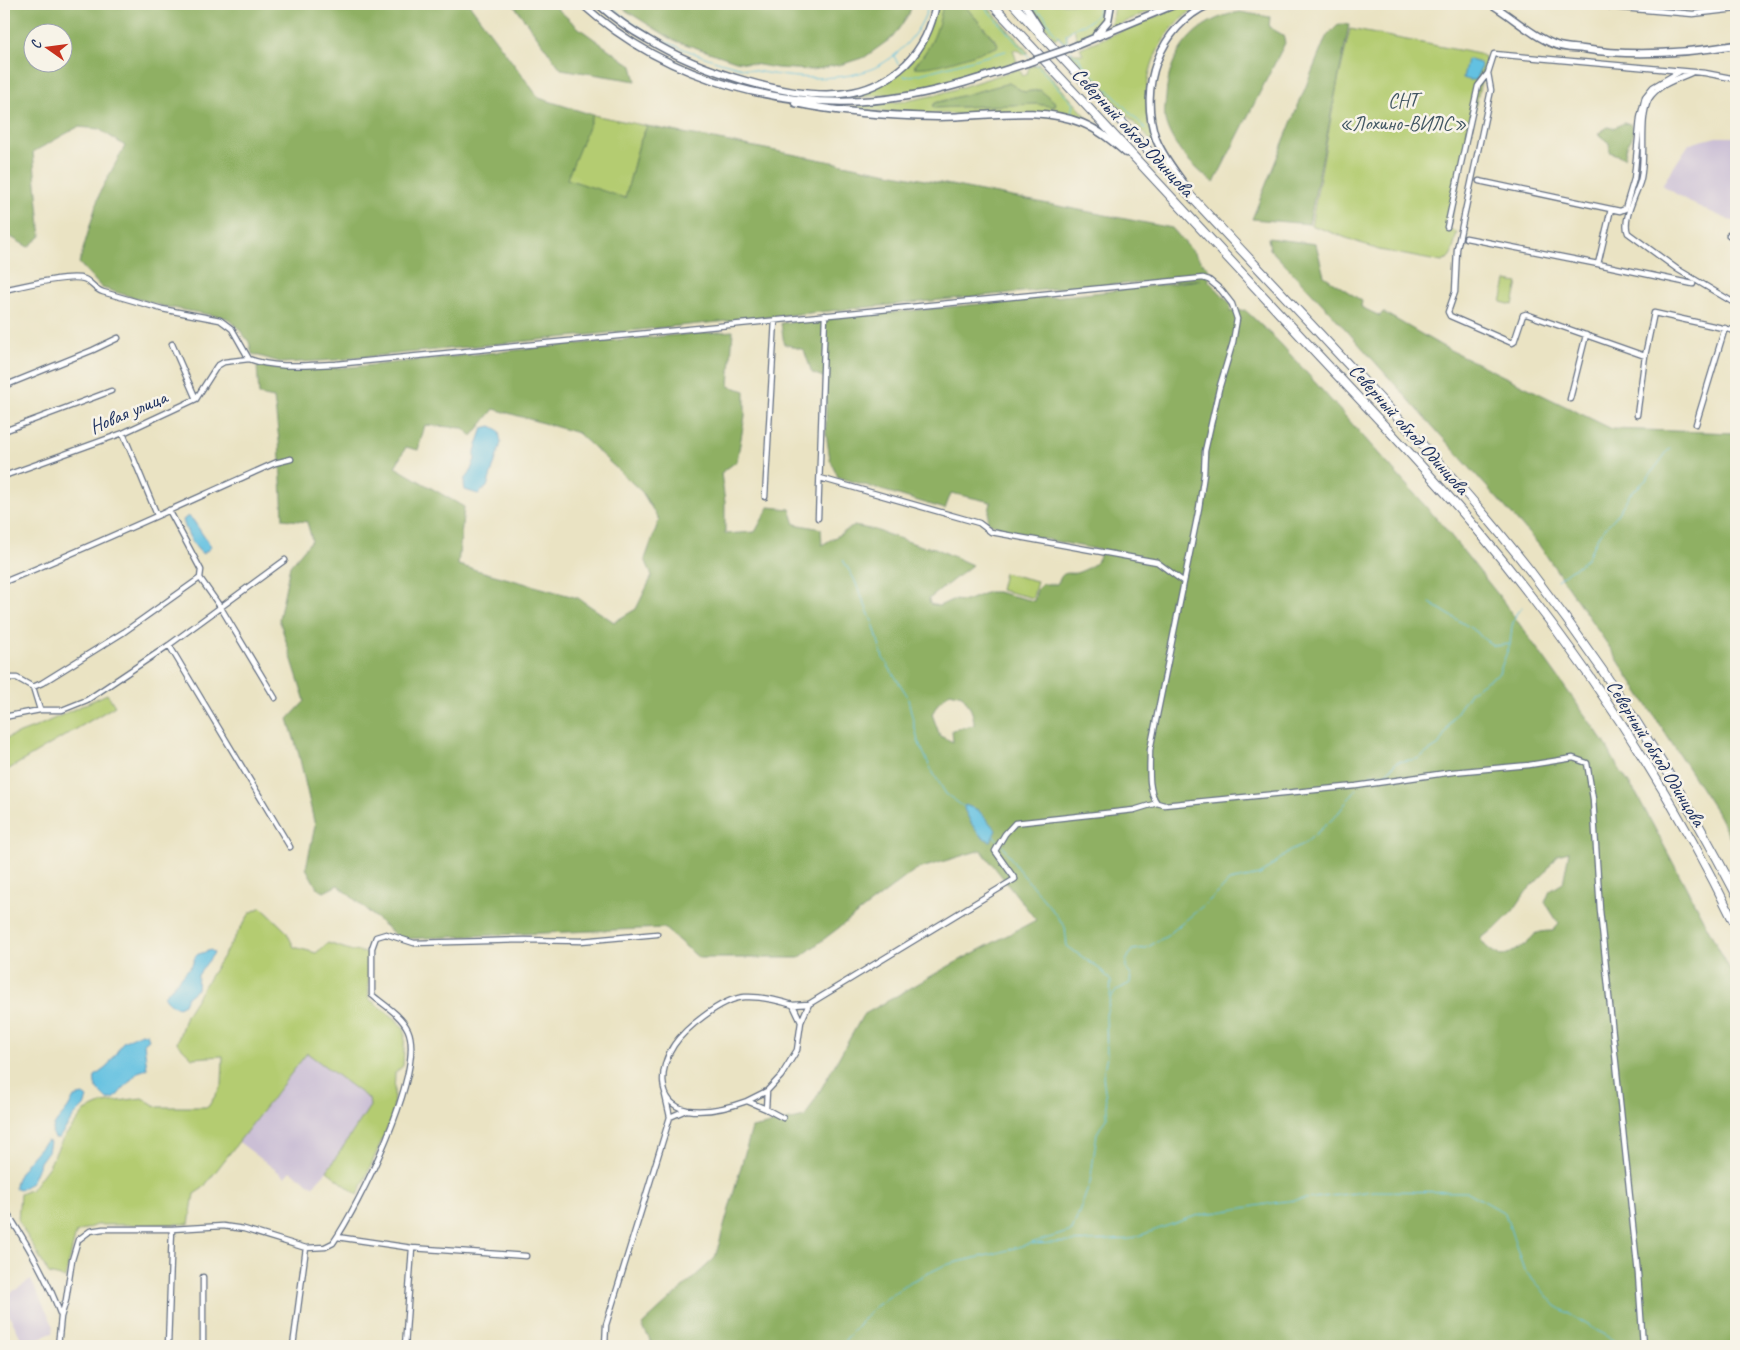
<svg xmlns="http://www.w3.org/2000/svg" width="1740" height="1350" font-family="Caveat,sans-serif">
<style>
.industrial{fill:#cbbfd5}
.green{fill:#b4cc71;stroke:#687e68;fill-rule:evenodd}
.forest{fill:#8fb063;stroke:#557060;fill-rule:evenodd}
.water{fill:#63c1e1;stroke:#3f78a0}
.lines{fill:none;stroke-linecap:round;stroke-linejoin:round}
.stream{stroke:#63c1e1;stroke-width:1}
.street-casing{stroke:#636e81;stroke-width:7}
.secondary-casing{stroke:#636e81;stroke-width:9}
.highway-casing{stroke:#636e81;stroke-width:10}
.street{stroke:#fff;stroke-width:4.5}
.secondary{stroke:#fff;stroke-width:6}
.highway{stroke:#fff;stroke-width:8}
.secondary-bridge-casing{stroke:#636e81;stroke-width:9;stroke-linecap:butt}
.secondary-bridge{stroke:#fff;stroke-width:6}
.labels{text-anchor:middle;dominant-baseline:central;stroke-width:5;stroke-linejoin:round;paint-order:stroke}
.park-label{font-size:20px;fill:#415663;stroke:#f7f3e8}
.street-label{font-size:20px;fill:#1b2f5e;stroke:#f7f3e8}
</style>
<rect width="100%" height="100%" fill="#f7f3e8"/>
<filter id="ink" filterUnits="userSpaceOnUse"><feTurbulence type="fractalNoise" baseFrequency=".02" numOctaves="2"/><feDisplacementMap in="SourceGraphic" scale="10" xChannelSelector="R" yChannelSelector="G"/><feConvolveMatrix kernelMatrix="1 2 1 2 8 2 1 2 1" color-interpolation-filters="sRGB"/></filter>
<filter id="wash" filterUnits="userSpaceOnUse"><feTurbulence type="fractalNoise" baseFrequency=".0096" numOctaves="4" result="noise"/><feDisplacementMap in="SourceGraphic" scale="20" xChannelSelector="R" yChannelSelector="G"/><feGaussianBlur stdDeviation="1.12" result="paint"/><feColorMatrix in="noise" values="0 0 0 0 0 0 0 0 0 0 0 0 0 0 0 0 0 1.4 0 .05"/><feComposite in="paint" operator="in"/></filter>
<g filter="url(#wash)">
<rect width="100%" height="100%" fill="#eae3c3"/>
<path class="industrial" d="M1736 134V222L1722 217 1689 202 1662 185 1689 144 1716 137H1735Z
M307 1053 369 1099 370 1106 327 1171 313 1186 291 1171 285 1177 239 1142Z
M31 1280 53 1325 52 1333 24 1344 4 1305V1297Z"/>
<path class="green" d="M938 4H943C939 30 932 46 914 66L998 43 963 4H985L1028 52 1025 55 1020 51 1013 50 1017 62C959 81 908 96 847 98V95L870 89 912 60Z
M1027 4H1108C1105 27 1098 32 1077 41L1074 28 1067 34V41L1065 43 1058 36 1055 39Z
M1114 4H1166L1108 29 1107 28 1112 20Z
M1186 4H1203C1152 30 1132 96 1157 147L1069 54 1073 52 1077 54H1083L1080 48Z
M1350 29 1479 54 1486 58 1449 229 1457 232C1454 243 1454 258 1442 262L1379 250 1311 225 1337 86Z
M1039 64 1097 128 1072 117 909 113 876 111 849 107 906 101 936 95 1019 69 1023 76 1027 74 1029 67ZM1009 83 1024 92 1040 90 1056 103 1054 107 1037 104 934 108 932 106 935 103Z
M593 115 647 126 639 144 625 199 566 179Z
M1506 281 1518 283 1513 305 1501 302Z
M1004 573 1037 581 1033 598 1000 590Z
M107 694 115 706 4 772V739L36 727Z
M261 907 286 931 294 947 316 953 328 943 353 951 368 953 369 999 396 1019 405 1031 403 1066 395 1073 393 1115 358 1195 327 1171 370 1106 369 1099 307 1053 203 1188 194 1194 189 1224 96 1225 76 1233 65 1278 49 1274 18 1220 20 1194 32 1189 49 1166 62 1140 85 1111 103 1103 142 1098 158 1107H208L222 1085 223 1056 192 1058 177 1043 186 1015 250 913Z"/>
<path class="forest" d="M4 4H469L539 98 593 115 567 179 625 198 639 144 647 126 1172 228 1209 270V280H1208L1231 304 1230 312 1245 310 1280 343 1444 527 1500 597 1605 743 1616 764 1637 795 1736 981V1346H653L642 1325 715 1258 752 1128 805 1117 863 1015 949 966 1036 920 981 850 915 870 799 958H699L664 928 400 939 338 885 324 892 317 888 306 868 315 826 299 755 288 719 305 701 279 619 290 566 312 540 307 522 283 519 279 440 274 398 259 395 257 366C322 374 385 363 450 357 544 347 639 337 733 331L729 386 745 391V416L737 461 721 473 725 502V534L755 532 769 507 790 509 795 524 821 529 822 545 854 526 875 530 921 546 935 548 972 565 929 599 930 604 939 606 952 600 966 601 988 592H997L1034 601 1037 589 1043 584H1057C1060 581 1060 576 1064 574 1068 572 1072 574 1076 573 1086 570 1103 562 1100 550 1062 542 1022 537 987 522L991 502 951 493 945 509 838 477 830 459 826 433V378L812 373 804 350 784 344 781 323 1094 293 1200 280 1072 287 336 360 283 363 252 354 249 342 238 328 227 318 162 306 102 288 79 263 100 192 125 146 99 129 78 127 33 152 41 236 28 247 4 233ZM32 32H62V62H32ZM494 409 578 433 642 492 659 520 645 559 652 576 636 609 614 622 578 598 458 565 464 507 395 467 406 447 418 450 425 425 463 428 472 436ZM950 692 962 695C969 705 974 713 974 725L952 730 953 742 940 736 932 714 939 702ZM1569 852 1563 883 1550 891 1545 902 1559 924 1553 931C1527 931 1537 939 1520 948 1514 952 1507 954 1501 956 1492 952 1485 947 1480 938L1494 930 1513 911 1526 892 1545 873 1557 855Z
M513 4H552L580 29 632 66 636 81 561 69Z
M620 4H912L909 14 893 37 865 57 843 64 812 70 777 68 736 61 673 40 625 10Z
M943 4H963L998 44 997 47C977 53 934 70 914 67 932 46 938 31 943 4Z
M1240 12 1270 17 1269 27 1283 35 1285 43 1214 183C1194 168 1171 145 1165 120 1164 113 1165 104 1166 97 1168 53 1195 19 1240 12Z
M1339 24 1349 25 1309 224 1252 219 1326 37Z
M1009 83 1024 92 1040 90 1056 103 1054 107 1037 104 934 108 932 106 935 103Z
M1624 123 1630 124 1633 129 1632 138 1627 146 1624 158 1610 152 1609 143 1599 135 1600 132 1608 127 1613 128Z
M1268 238 1316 244 1324 276 1362 301 1361 307 1380 316 1383 312 1442 346 1612 429 1736 433V850L1719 816 1610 648 1539 545 1331 313 1270 249Z"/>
<path class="water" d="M1467 59 1480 63 1481 66 1476 80H1469L1463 78Z
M491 426 497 429 499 432 501 443 487 487 478 494 465 490 464 484 465 478 469 475 475 459V451L483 428Z
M188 516 193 520 211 547 203 554C193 547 186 531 183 520Z
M965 805 978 810 996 830 991 841C976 837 971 822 964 809Z
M211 950 214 953 198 975 197 989 187 997 184 1004 178 1007 171 1005 164 996 192 965 196 955Z
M141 1033 147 1034 149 1039 144 1043 147 1069 138 1072 114 1099H107C99 1091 93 1087 95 1076L107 1067 123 1042Z
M83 1095 87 1098 84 1106 74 1116 59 1138H54L52 1134C53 1123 59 1120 65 1112 69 1108 71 1102 74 1097Z
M46 1141 50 1142 48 1151 40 1162 31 1183 20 1189 15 1188C14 1174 37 1151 46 1141Z"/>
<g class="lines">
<path class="stream" d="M609 4C661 54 793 93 863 72 894 63 921 34 929 4
M982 4 1031 59
M1031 4 1039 13 1044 15 1050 27 1066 46
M1064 43 1067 41 1066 35C1079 21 1097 26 1100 4
M1071 51 1075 56 1079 57 1080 61 1147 130
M894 56 898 64
M1036 64 1073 104 1071 113
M904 75 905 77 920 74 1006 51
M843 560 854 579 874 626 883 658 907 695 918 741 932 771 946 794 964 807
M1557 580 1570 570 1578 566 1587 558 1599 535 1616 516 1630 494 1646 480 1670 448
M1430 603 1477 632 1481 637 1494 646 1510 644
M1361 784 1370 775 1385 774 1397 762 1417 759 1439 745 1453 718 1471 691 1499 673 1510 644 1512 626 1516 614 1522 607
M994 836 999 842
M1002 845 1018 869 1050 907 1065 927 1067 946 1101 970 1111 981 1110 998
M1031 1244 1130 1239 1195 1216 1279 1202 1374 1191 1468 1192 1505 1213 1524 1270 1556 1306 1621 1345
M840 1346 871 1310 908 1283 945 1265 1001 1252 1072 1231 1090 1183 1097 1133 1107 1117V1108L1103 1076 1107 1055 1106 1015 1110 999 1117 990 1130 983 1131 975 1126 969V961L1132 950 1146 948 1167 936 1217 894 1229 881 1260 875 1290 851 1303 845 1336 816 1356 789"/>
</g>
</g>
<g filter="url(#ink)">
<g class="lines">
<g class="street-casing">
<path id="street" d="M1600 4 1610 7 1693 14 1736 9
M1488 73 1491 90 1457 249 1455 292 1448 312 1450 316 1512 343 1514 342 1523 315 1526 314 1645 356
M1691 73C1677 79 1657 85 1649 99 1638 120 1647 159 1640 182 1636 195 1622 220 1628 233L1677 269 1736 304
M1479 181 1620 211 1625 209 1634 179 1640 118 1645 97 1653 87 1679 72
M1611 209 1598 264 1693 284
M1447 227 1478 86 1488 73 1494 54 1705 73 1736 79
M1729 235 1736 240
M1466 238 1598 264
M4 290C22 286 69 274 84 279 90 281 94 289 103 292L162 309 220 320 232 329 249 359C277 369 306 365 336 364L1203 278 1209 280 1221 290 1232 304 1237 319 1233 342 1219 389 1205 451 1204 474 1199 508 1150 750C1150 766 1147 790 1157 803
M172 344 196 399
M4 386 93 350 118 338
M1570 399 1586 335
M1637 415 1645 356 1654 313 1736 331
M1696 424 1725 328
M4 431 111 391
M123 433 157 515
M4 476 123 433 196 399 217 366 224 362 249 359
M820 478 979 523 991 532 1157 562 1184 582
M765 497 775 320
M169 510 201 570 200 578 221 608 275 698
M818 518 825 315
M4 582C95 545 185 503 275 463L291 459
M169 645 290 847
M4 678H17L33 687 42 683 124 632 200 578
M33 687 40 710
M4 717 40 710H62L87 700 169 645 285 560
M793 1005 809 1004 1015 879 995 851 1005 834 1015 823 1134 810 1157 803 1164 805 1356 786 1453 772 1529 765 1573 758 1587 763 1593 799 1600 910 1638 1274 1643 1346
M801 1022 809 1004
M747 1101 767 1091 781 1076 797 1050 801 1022 793 1005C777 1000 762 996 745 997 730 998 716 1007 704 1016 693 1024 682 1033 674 1045 660 1065 655 1104 687 1110 708 1113 728 1108 747 1101L766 1109 783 1118
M766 1109 767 1091
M670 1117 686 1110
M4 1208C26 1242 47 1277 61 1316
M337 1237 412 1248 526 1256
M203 1277V1346
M58 1346 61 1317 66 1300 72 1260 78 1240 90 1231 103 1229H172L223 1226 244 1229 306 1248 325 1247 333 1243C358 1207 426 1071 408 1030 401 1015 384 1005 372 995V948L376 937 386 934 414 943 524 940 581 941 657 934
M168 1346 172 1229
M293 1346 306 1248
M405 1346 412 1248
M605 1346 606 1325 670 1117 665 1095"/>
</g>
<g class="secondary-casing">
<path id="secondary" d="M582 4C668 82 793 116 907 96 948 89 987 76 1027 63
M598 4C613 17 629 29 647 39 696 69 795 104 853 92 873 88 891 78 906 64 922 48 932 26 936 4
M1024 4 1040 29
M1491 4C1513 17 1532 36 1556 45 1564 48 1574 48 1583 49 1633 57 1686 53 1736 45
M1096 35 1108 21 1111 4
M1070 48 1176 4
M795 103C842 113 891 116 939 117 986 117 1038 105 1082 123 1099 130 1113 142 1126 153
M1187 188C1176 172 1163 157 1156 139 1138 88 1159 26 1210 4"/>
</g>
<g class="highway-casing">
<path id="highway" d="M992 4C1092 112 1193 220 1293 328 1354 394 1417 458 1475 527 1577 648 1667 783 1736 926
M1013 4C1114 115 1217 224 1320 334 1392 412 1466 488 1531 572 1609 673 1677 780 1736 894"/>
</g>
<use href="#street" class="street"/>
<use href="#secondary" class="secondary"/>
<use href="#highway" class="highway"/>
<g class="secondary-bridge-casing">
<path id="secondary-bridge" d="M1027 63 1070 48"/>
</g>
<use href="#secondary-bridge" class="secondary-bridge"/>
</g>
</g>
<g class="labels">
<g class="park-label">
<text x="1403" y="100">СНТ<tspan x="1403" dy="23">«Лохино-ВИЛС»</tspan></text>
</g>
<g class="street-label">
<text transform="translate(1133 132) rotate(47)">Северный обход Одинцова</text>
<text transform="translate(128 412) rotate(-23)">Новая улица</text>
<text transform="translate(1409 429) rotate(48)">Северный обход Одинцова</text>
<text transform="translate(1656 753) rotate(58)">Северный обход Одинцова</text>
</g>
</g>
<rect width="1740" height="1350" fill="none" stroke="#f7f3e8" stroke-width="20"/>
<g transform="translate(48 48) rotate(284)"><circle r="24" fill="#f7f3e8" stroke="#9fa5b1"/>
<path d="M0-4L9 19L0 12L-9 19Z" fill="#c8321e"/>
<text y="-8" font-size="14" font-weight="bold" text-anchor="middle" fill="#1b2f5e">С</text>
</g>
</svg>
